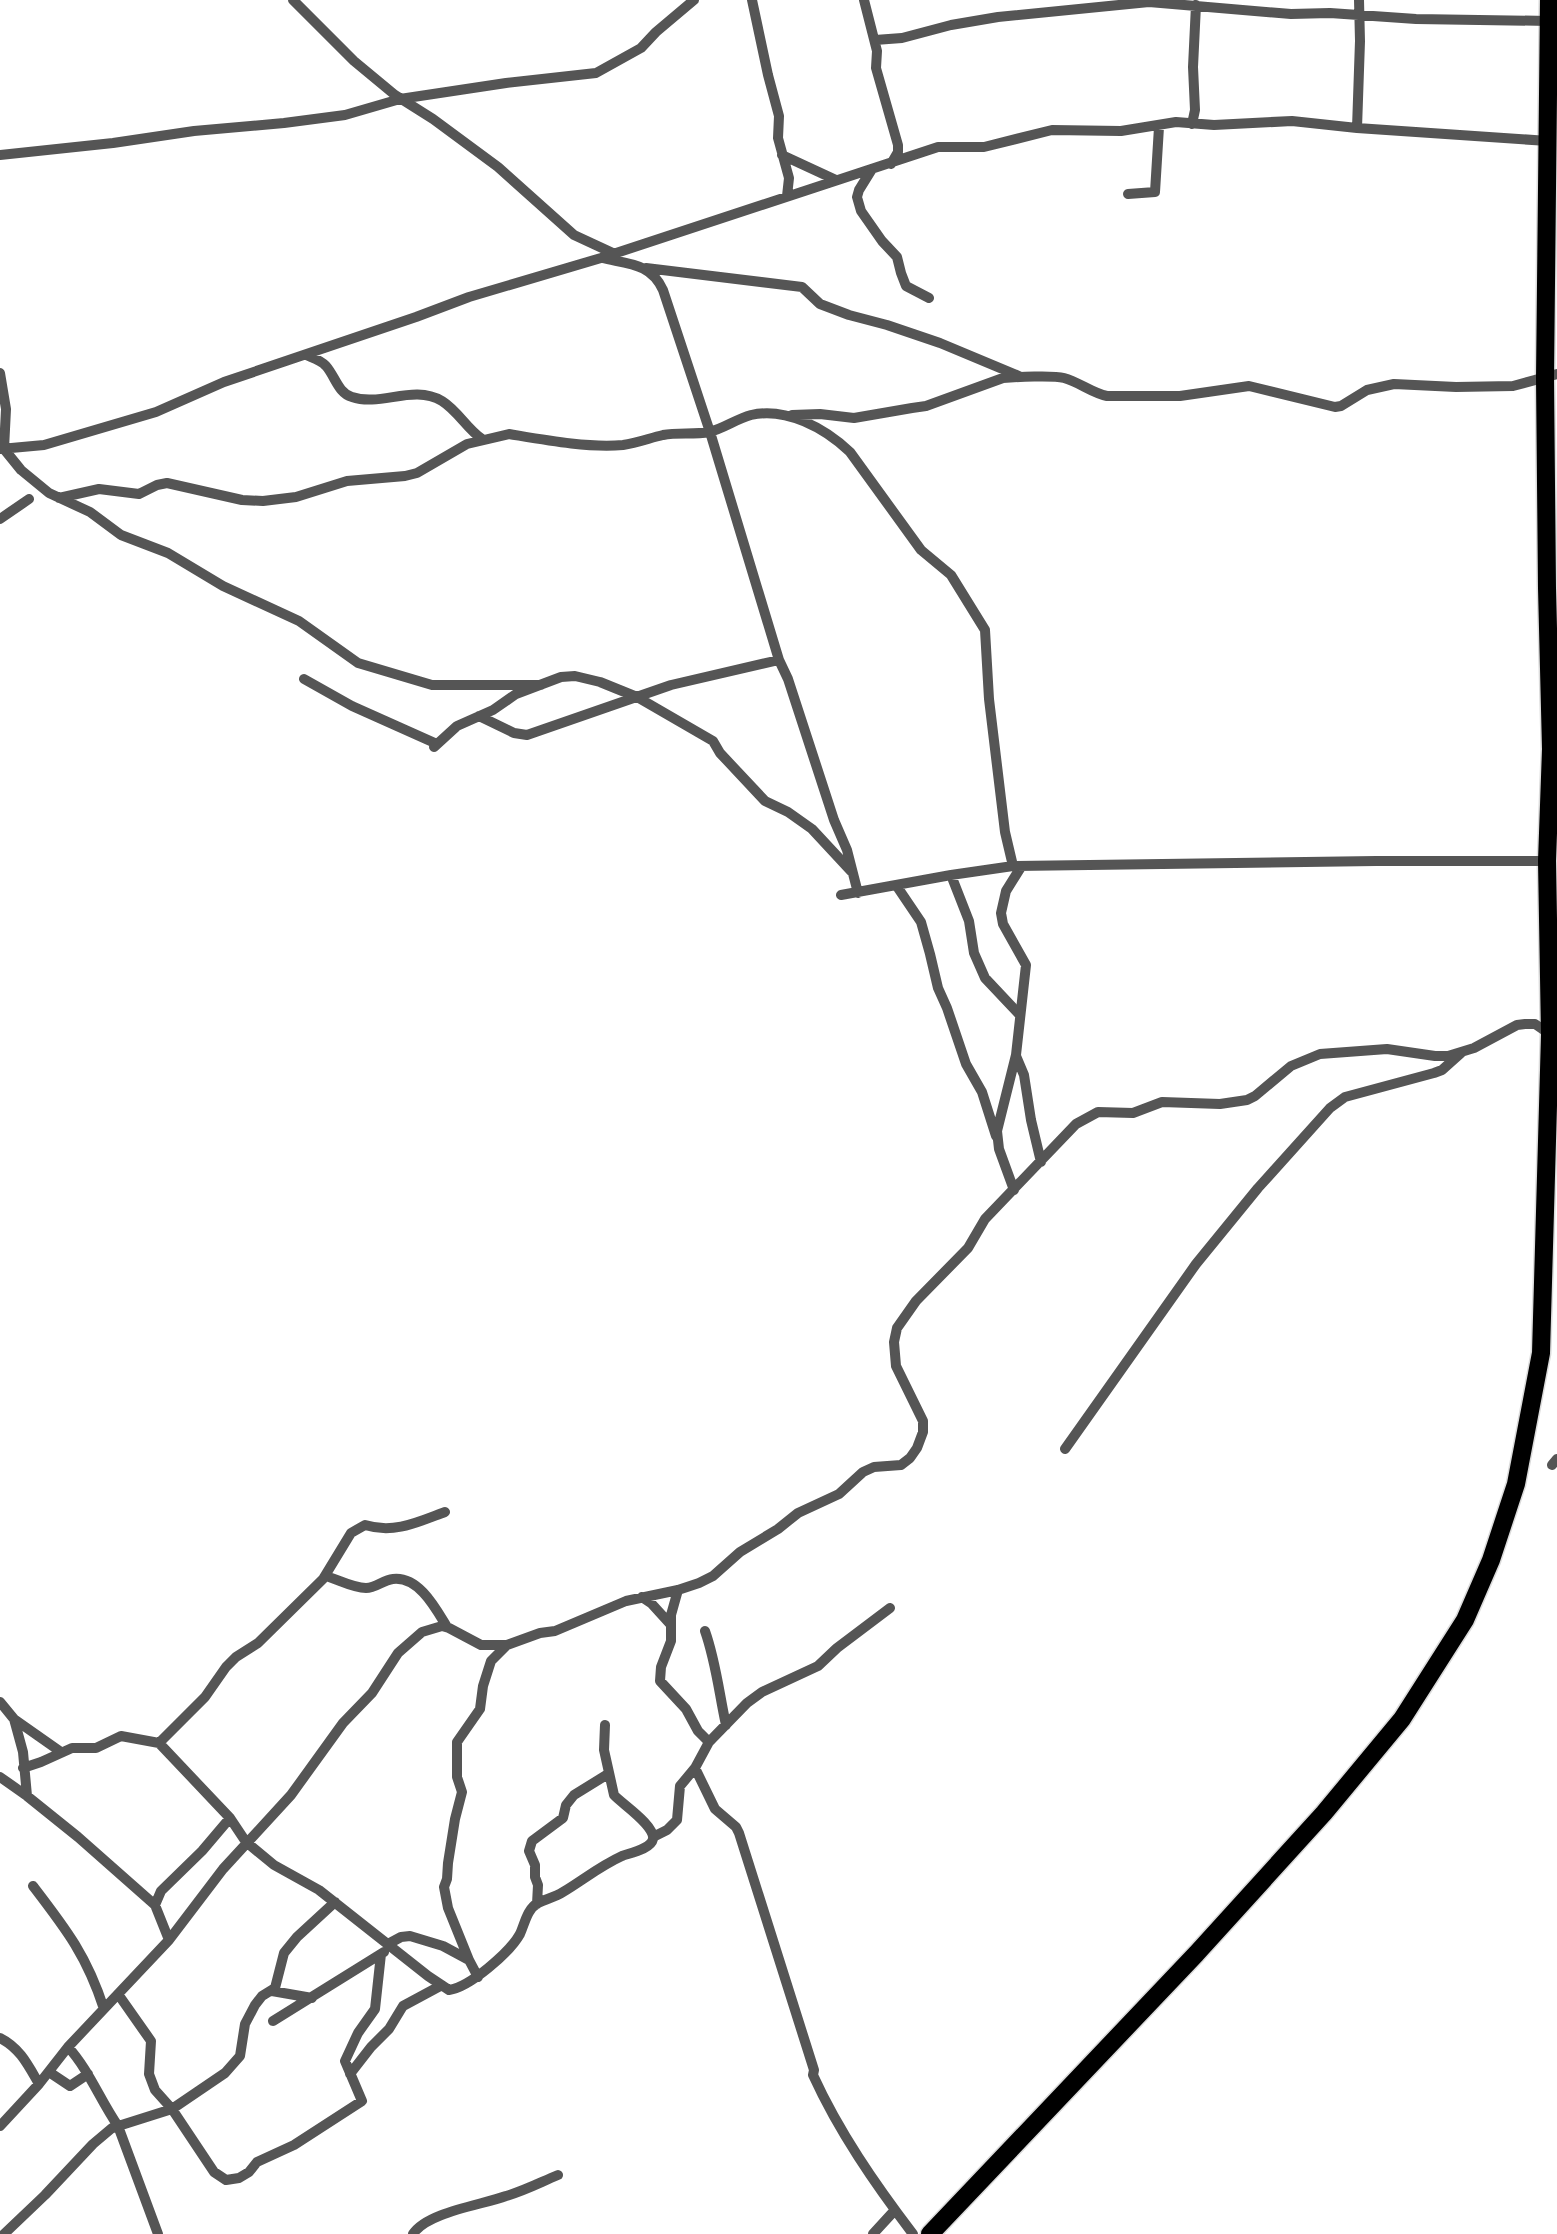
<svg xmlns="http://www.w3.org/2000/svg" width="1557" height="2234" font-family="'Source Sans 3',sans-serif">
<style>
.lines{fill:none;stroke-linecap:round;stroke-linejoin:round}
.highway-casing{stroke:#dbdbdb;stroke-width:21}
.street{stroke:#555;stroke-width:10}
.highway{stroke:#000;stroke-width:18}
</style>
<rect width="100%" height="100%" fill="#fff"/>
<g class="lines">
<g class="highway-casing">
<path id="highway" d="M930 2234 1196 1954 1324 1813 1402 1719 1465 1620 1491 1560 1516 1484 1541 1353 1550 1035 1547 861 1551 749 1547 588 1545 378 1549 0"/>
</g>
<path class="street" d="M293 0 354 61 395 95 433 119 498 167 574 235 615 254
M752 0 768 75 779 116 778 138 789 178 787 196
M864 0 877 51 876 68 898 145V152L891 164
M875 40 902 38 951 25 998 17 1149 2 1291 14 1330 13 1416 19 1549 21
M1192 124 1195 110 1193 67 1196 5
M1357 128 1360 41 1359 0
M0 155 113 143 194 131 284 123 345 115 400 99 506 83 596 73 641 48 656 32 694 0
M782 155 836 180
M872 169 859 190 857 197 861 211 882 241 897 257 901 273 906 286 929 298
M1128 194 1155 192 1159 127
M602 258C628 264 651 263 663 290L710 432 779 660 788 679 834 820 847 850 858 893
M646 268 802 287 820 304 849 315 887 325 940 343 1019 376
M306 355C313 358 321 360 326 366 335 376 338 393 352 397 381 407 413 384 442 401 458 411 467 429 482 439
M0 373 6 409 4 449 21 470 49 493 90 512 121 535 168 553 223 586 299 621 358 663 432 685H541
M792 415 820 414 854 418 912 408 926 406 1003 378C1016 377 1053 375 1064 378 1079 382 1092 393 1107 396H1180L1249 386 1335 407 1341 406 1367 390 1394 384 1456 387 1513 386 1557 374
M0 449 44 445 156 412 224 382 416 317 469 297 601 258 938 147H984L1052 130 1121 131 1176 122 1214 125 1292 121 1357 128 1548 141
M59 498 99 489 139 494 157 485 167 483 242 500 263 501 296 497 347 481 405 476 417 473 467 444 509 434C545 440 587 448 623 445 637 443 650 438 663 435 678 432 694 435 709 432 723 429 736 419 751 415 786 407 825 428 850 452L921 550 951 575 985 630 989 699 1005 832 1013 866
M0 519 29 499
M304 679 352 706 437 744
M479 716 514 733 527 735 671 685 779 660
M434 747 457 726 493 710 516 694 561 677 575 676 600 682 637 697 713 741 720 753 765 801 788 812 812 829 851 871
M951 875 969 921 974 953 985 978 1019 1014
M896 885 921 922 930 954 938 988 947 1008 966 1064 982 1092 996 1136
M841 895 951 875 1013 866 1376 861H1547
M1016 1056 1024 1075 1031 1120 1041 1162
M1014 1190 999 1149 997 1131 1016 1055 1026 965 1003 924 1001 913 1006 891 1021 867
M1065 1449 1196 1264 1258 1188 1330 1108 1345 1097 1434 1073 1442 1070 1461 1053
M1552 1465 1557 1459
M326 1576C339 1580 353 1588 366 1588 376 1588 383 1580 393 1579 419 1576 436 1609 447 1627
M678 1590 671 1615V1641L661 1667 660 1681 686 1709 698 1731 709 1742
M642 1597 651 1603 671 1625
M705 1631C716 1662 719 1693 726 1725
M0 1702 14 1719 61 1752
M14 1719 23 1752 27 1796
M159 1743 205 1697 226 1667 236 1657 258 1643 323 1579 351 1533 365 1525C394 1534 418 1522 445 1512
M23 1768 41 1762 72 1748H96L121 1736 159 1743 230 1818 246 1842 274 1865 319 1890 428 1976 449 1990C470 1987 510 1952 520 1934 525 1923 527 1909 538 1903 546 1899 555 1897 563 1892 583 1880 600 1866 622 1856 630 1853 651 1849 653 1839 655 1825 622 1804 614 1795L604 1750 605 1725
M695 1768 715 1809 736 1827 739 1833 814 2070 813 2075C839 2132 875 2184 913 2234
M0 1777 27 1796 78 1837 155 1905 169 1940
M653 1837 667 1830 677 1820 680 1786 695 1768 709 1742 747 1703 762 1692 818 1666 837 1648 890 1608
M33 1886C66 1929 87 1956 104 2009
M537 1904 538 1885 535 1877V1865L529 1851 532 1841 563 1818 566 1805 574 1795 608 1774
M155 1905 161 1891 202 1851 230 1818
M388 1944 401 1937 410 1936 443 1946 469 1960 478 1977
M469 1960 448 1908 444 1887 447 1879 448 1863 455 1819 462 1792 457 1777V1742L480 1709 483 1686 491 1661 507 1645
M272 1991 312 1998
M118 1994 151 2041 149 2074 155 2090 172 2109 214 2172 226 2180 239 2178 249 2172 257 2162 294 2145 362 2101 345 2061 358 2033 375 2009 381 1954
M273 2021 384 1952
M0 2038C20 2048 28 2065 39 2084
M68 2047C89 2070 100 2100 118 2126L158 2234
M49 2072 70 2086 88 2074
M350 2074 371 2047 389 2029 403 2006 442 1985
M0 2126 39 2084 68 2047 169 1940 223 1869 291 1795 343 1723 372 1693 398 1653 422 1632 442 1626 449 1628 481 1645H507L540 1633 555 1631 626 1601 678 1590 699 1583 713 1576 740 1552 778 1529 798 1513 839 1494 863 1472 874 1467 901 1465 910 1458 917 1448 923 1432V1421L896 1366 894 1342 897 1328 916 1301 968 1248 985 1219 1076 1124 1098 1112 1133 1113 1162 1102 1220 1104 1247 1100 1255 1096 1291 1066 1320 1054 1387 1049 1435 1056H1448L1474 1048 1517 1025 1525 1024H1535L1551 1035
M4 2234 45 2195 93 2144 112 2128 172 2109 225 2073 240 2056 245 2024 255 2005 262 1996 275 1988 284 1953 297 1937 335 1902
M413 2234C427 2212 482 2205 506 2196 524 2191 541 2182 558 2175
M873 2234 895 2210"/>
<use href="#highway" class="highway"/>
</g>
</svg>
